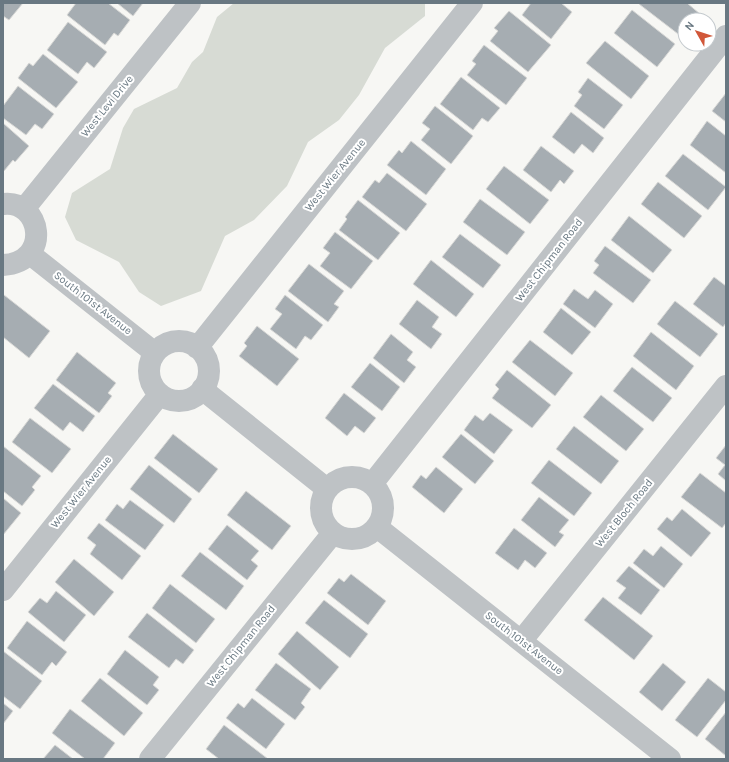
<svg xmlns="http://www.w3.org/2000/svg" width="729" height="762" font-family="Karla,sans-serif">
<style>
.green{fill:#d7dbd4}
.building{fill:#a6adb2;stroke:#d8d8d6}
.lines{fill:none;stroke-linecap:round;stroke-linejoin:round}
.minor{stroke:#bec2c5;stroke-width:22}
.labels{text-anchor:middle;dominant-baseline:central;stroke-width:4;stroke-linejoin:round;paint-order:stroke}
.street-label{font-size:11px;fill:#697882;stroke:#fff}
</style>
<rect width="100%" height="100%" fill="#f7f7f4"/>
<path class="green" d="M234 3H425V16L385 48 359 95 339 120 308 142 287 186 254 220 225 236 201 291 161 306 139 292 119 262 76 240 65 217 72 193 110 169 123 128 134 109 177 88 192 62 203 52 217 17Z"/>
<path class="building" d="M3 3H23L9 20 3 16Z
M76 3H108L130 20 118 36 114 33 105 45 67 15Z
M117 3H143L133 16Z
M531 3H561L572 12 551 39 522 15Z
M640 3H687L700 14 695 20H685V33L682 37 639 4Z
M632 10 675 44 657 67 614 33Z
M509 11 551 45 528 72 490 41 498 31 494 28Z
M68 22 107 52 94 68 87 62 78 74 47 50Z
M605 41 649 76 631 99 586 63Z
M484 45 527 78 506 105 467 75 476 64 472 61Z
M43 54 78 82 56 108 18 78 29 63 33 66Z
M461 77 500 108 488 122 482 118 473 130 440 104Z
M588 78 623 105 604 129 574 106 582 95 578 92Z
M18 86 54 114 42 129 35 124 26 135 3 118V106Z
M726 93V122L712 111Z
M435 106 473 136 451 164 421 140 430 129 422 123Z
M571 112 604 138 593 153 582 144 574 154 552 137Z
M707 121 726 136V173L690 145Z
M3 123 29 146 15 162 13 160 4 171 3 170Z
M411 141 446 169 426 195 387 165 399 150 402 153Z
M541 146 574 171 564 184 560 180 551 192 523 170Z
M683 154 726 187 708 210 665 176Z
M504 166 549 200 530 224 486 189Z
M387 173 427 204 406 231 362 197 375 180 379 183Z
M658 182 702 216 684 238 641 204Z
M480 199 525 232 507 255 463 222Z
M358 200 400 233 378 260 339 230 347 219 345 217Z
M629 216 672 250 653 273 611 240Z
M335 232 373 261 351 289 320 266 330 253 323 248Z
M460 234 501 265 483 288 442 257Z
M605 246 651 280 633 303 593 273 599 265 594 261Z
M431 260 474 294 456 317 413 284Z
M309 264 344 291 334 304 339 307 328 322 288 291Z
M714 277 726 286V323L723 327 693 304Z
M574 289 588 299 595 290 613 304 595 328 563 304Z
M4 295 50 331 29 358 3 337V296Z
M285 295 323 325 311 340 305 336 296 349 270 329 282 314 275 309Z
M417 300 439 317 432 327 442 334 431 349 399 324Z
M675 301 718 334 700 357 657 324Z
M561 308 591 332 572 355 543 332Z
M257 326 299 359 277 386 239 356 247 346 244 343Z
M651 332 694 366 676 390 633 356Z
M391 334 413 352 407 360 416 367 404 383 373 358Z
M530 340 573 373 555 396 512 362Z
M77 352 116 383 108 393 112 396 99 413 56 380Z
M370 363 400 387 382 411 351 387Z
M632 367 672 398 653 422 613 391Z
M507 370 551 405 532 428 492 398 499 389 495 385Z
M53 384 95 416 83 432 70 422 63 431 34 408Z
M344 393 376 418 364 433 355 426 347 436 325 418Z
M601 395 644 429 626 451 583 417Z
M490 413 513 430 494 454 464 430 475 415 483 421Z
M30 418 71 449 52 473 12 442Z
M574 426 619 461 601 484 556 449Z
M173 434 218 469 199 493 154 458Z
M461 434 494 461 475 484 442 457Z
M726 445V481L718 474 725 465 716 458Z
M3 446 41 476 32 487 35 490 22 506 3 491Z
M549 460 592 493 574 516 531 483Z
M149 465 192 499 174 523 130 489Z
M436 467 463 489 444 513 412 487 421 475 426 479Z
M700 473 726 493V523L722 528 681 497Z
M246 491 291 526 272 550 227 515Z
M539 497 569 520 559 532 564 535 555 547 521 520Z
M3 498 21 513 3 535Z
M130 500 164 525 145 550 105 520 117 504 123 509Z
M682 509 711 533 691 557 657 529 667 517 672 521Z
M99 523 141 556 122 580 90 554 96 545 87 538Z
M227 525 259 551 251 560 258 566 247 580 208 549Z
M514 528 547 553 535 568 525 560 518 570 495 553Z
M661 546 683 564 664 588 633 563 644 549 653 556Z
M200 552 244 586 226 610 181 576Z
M74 559 114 592 94 616 55 582Z
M629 566 660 590 641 615 618 598 626 588 616 581Z
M351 574 386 601 368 625 327 593 339 578 344 582Z
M170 584 215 619 196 643 152 608Z
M56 591 86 615 64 642 28 612 40 598 47 603Z
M603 597 653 636 634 660 584 620Z
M324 600 368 634 350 658 305 623Z
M147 613 194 650 183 664 176 659 169 668 128 637Z
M27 621 67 652 56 666 52 662 42 675 7 648Z
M297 631 339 667 320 690 278 654Z
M125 650 159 677 153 685 159 690 147 705 107 674Z
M3 651 42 681 20 709 3 696Z
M276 663 311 689 301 703 305 707 295 720 255 690Z
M663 663 686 682 662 711 639 692Z
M100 678 143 713 124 736 81 701Z
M708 678 726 692V700L697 737 675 720Z
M252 698 285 724 266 749 226 718 238 703 244 708Z
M3 703 13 711 3 724Z
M70 709 115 743 103 759H85L52 733Z
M726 712V756L705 739Z
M224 725 268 759H219L206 749Z
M55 745 73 759H43Z"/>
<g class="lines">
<path class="minor" d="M3 204C41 199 53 262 3 265
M24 209 190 3
M30 254 155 353
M149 371a30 30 0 1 1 60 0a30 30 0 1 1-60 0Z
M197 348 472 3
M202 389 327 489
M321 508a31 31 0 1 1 62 0a31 31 0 1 1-62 0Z
M372 484 726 36
M377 527 670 759
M3 590 160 394
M522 640 726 386
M150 759 333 533"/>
</g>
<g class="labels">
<g class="street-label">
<text transform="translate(107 106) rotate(-51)">West Levi Drive</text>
<text transform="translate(335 175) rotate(-51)">West Wier Avenue</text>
<text transform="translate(549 260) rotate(-52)">West Chipman Road</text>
<text transform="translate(93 303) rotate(38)">South 101st Avenue</text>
<text transform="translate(81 492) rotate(-51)">West Wier Avenue</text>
<text transform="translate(624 513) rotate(-51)">West Bloch Road</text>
<text transform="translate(524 643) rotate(38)">South 101st Avenue</text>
<text transform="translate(241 646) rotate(-51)">West Chipman Road</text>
</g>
</g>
<rect width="729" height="762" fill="none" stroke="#697882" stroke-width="8"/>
<g transform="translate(697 32) rotate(309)"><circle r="19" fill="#ffffff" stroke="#c3c9cd"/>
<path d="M0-3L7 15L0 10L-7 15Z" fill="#d15739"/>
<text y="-6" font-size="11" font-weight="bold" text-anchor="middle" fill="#697882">N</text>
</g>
</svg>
